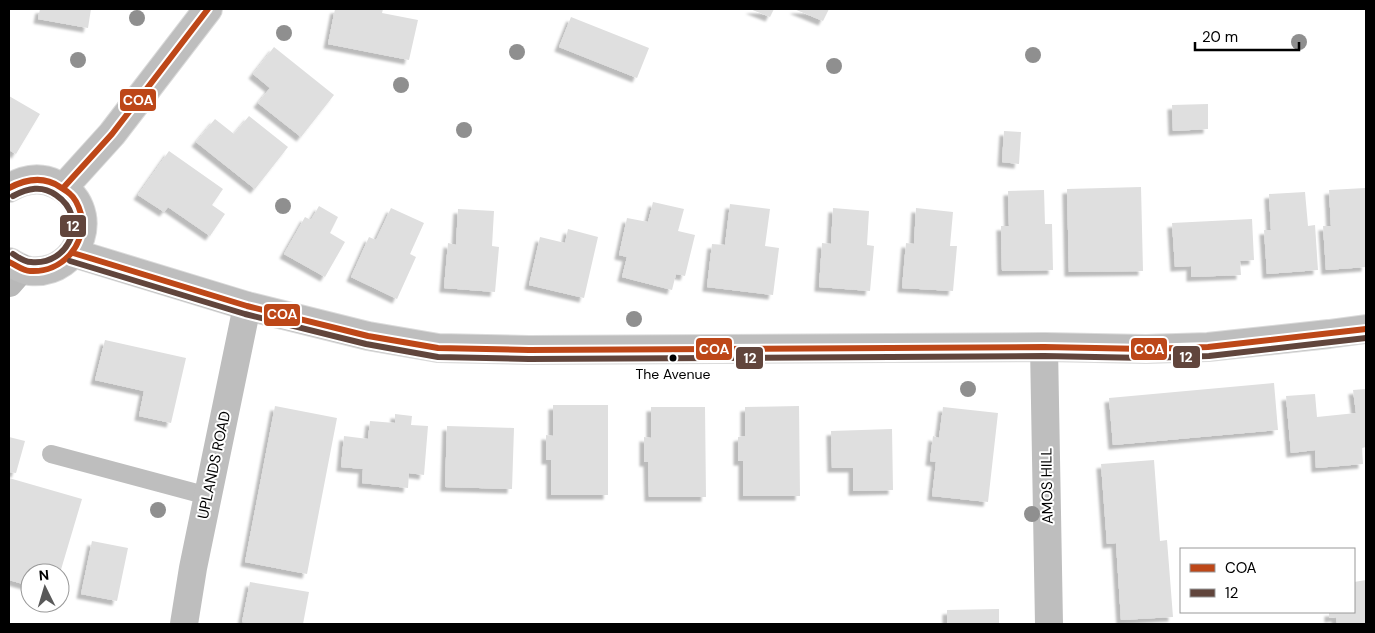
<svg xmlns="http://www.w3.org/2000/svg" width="1375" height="633" font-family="'DM Sans',sans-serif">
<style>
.building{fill:#dfdfdf;filter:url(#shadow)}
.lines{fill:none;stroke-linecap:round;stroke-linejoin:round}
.primary-casing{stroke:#dbdbdb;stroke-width:30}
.service{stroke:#bebebe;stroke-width:18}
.minor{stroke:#bebebe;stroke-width:28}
.secondary{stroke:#b8b8b8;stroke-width:28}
.primary{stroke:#bebebe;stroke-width:28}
.bus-1-casing{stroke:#fff;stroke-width:10}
.bus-2-casing{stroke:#fff;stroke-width:10}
.bus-1{stroke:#bd4718;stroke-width:6}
.bus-2{stroke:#61453c;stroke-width:6}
.tree{fill:#8f8f8f}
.bus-dot{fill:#000;stroke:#fff;stroke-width:2}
.labels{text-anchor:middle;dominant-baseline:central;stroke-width:4;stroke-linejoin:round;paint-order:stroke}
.bus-label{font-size:14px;fill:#000;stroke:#fff}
.street-label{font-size:15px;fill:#000;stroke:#fff}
.line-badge{stroke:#fff;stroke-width:2}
.badge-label{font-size:14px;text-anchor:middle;font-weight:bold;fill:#fff}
</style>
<defs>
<filter id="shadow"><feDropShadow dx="-4.5" dy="4.5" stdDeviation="1" flood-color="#0004"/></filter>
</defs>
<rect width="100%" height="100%" fill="#fff"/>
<path class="building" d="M40 9H91L88 28 38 19Z
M335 9H383L382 13 418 20 409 60 328 44Z
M750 9H774L770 17Z
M794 9H829L823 21Z
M571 17 649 48 637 78 559 47Z
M274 47 334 95 301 137 258 103 270 88 253 74Z
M9 96 40 114 16 154 9 150Z
M1208 104V129L1173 131 1172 105Z
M249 116 288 147 255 189 196 142 215 119 234 134Z
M1004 131 1021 132 1019 164 1002 162Z
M169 151 223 189 212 205 225 214 210 236 168 207 164 212 138 195Z
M1141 187 1143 271 1069 272 1067 189Z
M1365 188 1366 213V267L1326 270 1323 226H1331L1329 190Z
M1044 190 1045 224H1052L1053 270 1002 271 1001 226H1009L1008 191Z
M1305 192 1308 226 1315 225 1318 270 1267 274 1264 230H1271L1269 194Z
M653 202 684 209 678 231 695 235 685 276 676 274 672 290 622 277 627 257 619 255 627 218 648 222Z
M730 204 770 209 765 246 779 248 773 295 707 287 712 244 725 245Z
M319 206 338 217 330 233 345 242 325 277 284 254 305 217 311 220Z
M391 208 424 223 410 254 416 257 397 299 351 277 369 237 376 240Z
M833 208 869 211 867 245 874 246 870 291 819 287 822 243 831 244Z
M916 208 953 212 950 246H957L953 291 902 288 906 243 914 244Z
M458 209 494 211 492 246 499 247 495 292 444 288 448 243 456 245Z
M1252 219 1254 260 1240 261 1241 275 1191 277V266L1175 267 1172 223Z
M568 229 598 237 584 298 529 285 540 237 565 243Z
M105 340 186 358 171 423 139 416 144 391 95 380Z
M1274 383 1278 430 1113 445 1109 398Z
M1366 389V447L1362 448 1363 464 1316 468 1315 450 1291 453 1286 396 1315 394 1317 417 1356 413 1353 390Z
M553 405H608V495H551V460H546V435L553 436Z
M275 406 337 418 307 574 245 562Z
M799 406 800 496H743V461H738V437L745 436V407Z
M651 407H705L706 497H649L648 462H644V437L651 438Z
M943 407 998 413 988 502 932 496 936 462 930 461 933 436 939 438Z
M395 414 412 416 411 425 428 426 424 475 409 473 408 488 362 483 363 469 341 467 344 436 368 439 370 421 395 423Z
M447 426 514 428 512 489 445 487Z
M892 429 893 490 853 491V468H832L831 431Z
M9 437 25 441 16 473 9 472Z
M1154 460 1160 541 1167 540 1173 617 1121 620 1116 543 1107 544 1101 464Z
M9 478 82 499 60 573H30V586L9 580Z
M92 541 128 548 117 601 81 594Z
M1366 580V624H1337L1336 617 1329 618V612H1354V582Z
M250 582 309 592 303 624H255L242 622Z
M999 609V624H947V610Z"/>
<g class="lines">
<g class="primary-casing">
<path id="primary" d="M64 187 112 134 208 9
M9 188C24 179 40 176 56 184 104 206 82 276 30 271 22 270 15 265 9 262
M73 253 247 306 368 336 438 348 529 350 1044 347 1146 349 1208 347 1329 334 1366 329"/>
</g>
<path class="service" d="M51 454 208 496"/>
<path class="minor" d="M1044 347 1049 624
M184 624 193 568 247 306"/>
<path class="secondary" d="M9 283 22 268"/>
<use href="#primary" class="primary"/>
<g class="bus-1-casing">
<path id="bus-1" d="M64 187 112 134 208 9
M9 188C26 179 44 176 60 187 63 189 67 191 70 194 75 198 79 207 81 214 87 245 62 273 30 271 23 271 16 265 9 262
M73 253 247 306 368 336 438 348 529 350 1044 347 1146 349 1208 347 1366 329"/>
</g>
<g class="bus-2-casing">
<path id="bus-2" d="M13 254C18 257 24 262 31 262 69 266 90 218 56 195 42 185 28 188 13 196
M70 261 245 314 366 344 438 357 529 359 1044 356 1146 358 1209 356 1366 338"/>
</g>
<use href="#bus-1" class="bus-1"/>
<use href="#bus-2" class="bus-2"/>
</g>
<g class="tree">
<circle cx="137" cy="18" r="8"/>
<circle cx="284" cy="33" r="8"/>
<circle cx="1299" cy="42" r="8"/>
<circle cx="517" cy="52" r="8"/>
<circle cx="1033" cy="55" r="8"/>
<circle cx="78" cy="60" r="8"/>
<circle cx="834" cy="66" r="8"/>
<circle cx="401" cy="85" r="8"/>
<circle cx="464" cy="130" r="8"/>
<circle cx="283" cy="206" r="8"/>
<circle cx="634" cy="319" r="8"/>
<circle cx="968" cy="389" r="8"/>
<circle cx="158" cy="510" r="8"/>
<circle cx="1032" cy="514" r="8"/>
</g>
<circle class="bus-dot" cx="673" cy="358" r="4.5"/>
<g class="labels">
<g class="bus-label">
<text x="673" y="374">The Avenue</text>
</g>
<g class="street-label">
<text transform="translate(214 465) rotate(-78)">UPLANDS ROAD</text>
<text transform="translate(1047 486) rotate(-91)">AMOS HILL</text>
</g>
</g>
<g class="line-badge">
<rect x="119" y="88" width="38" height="24" rx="5" fill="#bd4718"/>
<rect x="59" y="214" width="28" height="24" rx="5" fill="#61453c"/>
<rect x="263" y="303" width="38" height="24" rx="5" fill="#bd4718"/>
<rect x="1130" y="337" width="38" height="24" rx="5" fill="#bd4718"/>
<rect x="695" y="337" width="38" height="24" rx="5" fill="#bd4718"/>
<rect x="1172" y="345" width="29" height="24" rx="5" fill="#61453c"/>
<rect x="735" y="346" width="29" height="24" rx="5" fill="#61453c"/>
</g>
<g class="badge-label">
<text x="138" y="105">COA</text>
<text x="73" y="231">12</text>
<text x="282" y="319">COA</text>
<text x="1149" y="354">COA</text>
<text x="714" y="354">COA</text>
<text x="1186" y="362">12</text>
<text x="750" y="363">12</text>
</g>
<rect width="1375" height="633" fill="none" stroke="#000000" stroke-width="20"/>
<rect x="1180" y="548" width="175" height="65" fill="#ffffff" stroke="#999999"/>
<rect x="1190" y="564" width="25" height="8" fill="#bd4718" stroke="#999999"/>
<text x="1225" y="573" font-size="15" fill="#000000">COA</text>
<rect x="1190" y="589" width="25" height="8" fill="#61453c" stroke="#999999"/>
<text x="1225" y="598" font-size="15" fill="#000000">12</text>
<g transform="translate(45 588) rotate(355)"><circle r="24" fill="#ffffff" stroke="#999999"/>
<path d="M0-4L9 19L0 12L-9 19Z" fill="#595959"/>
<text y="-8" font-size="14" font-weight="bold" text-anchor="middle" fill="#000000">N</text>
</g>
<path d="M1195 42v8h104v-8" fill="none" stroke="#000000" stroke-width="2.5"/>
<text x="1202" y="42" font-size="15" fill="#000000" stroke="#ffffff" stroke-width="4" paint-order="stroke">20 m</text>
</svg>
